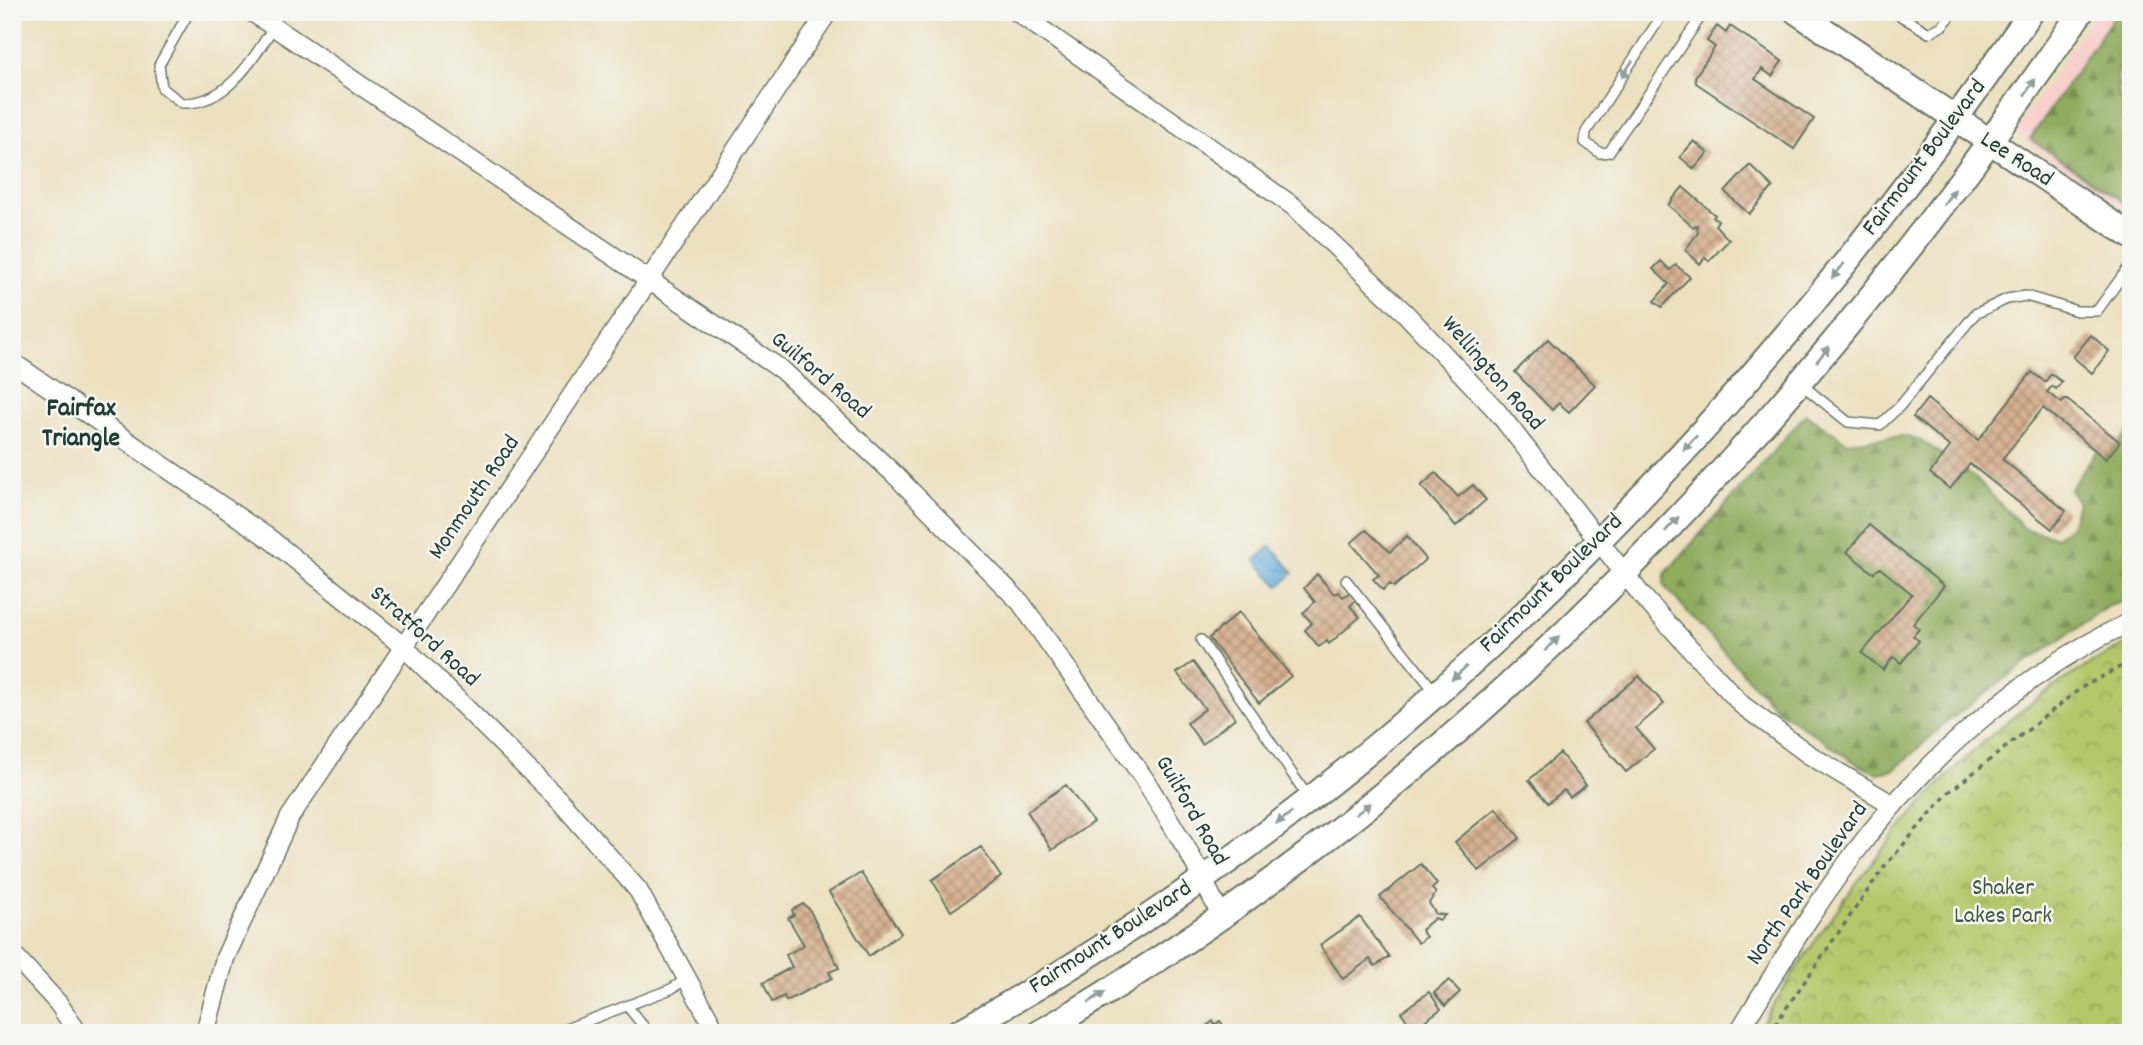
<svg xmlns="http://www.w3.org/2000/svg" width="2143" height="1045" font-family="Dekko,sans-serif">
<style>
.built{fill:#f7d0cc}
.forest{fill:url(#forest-firs);stroke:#587449;stroke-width:2}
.park{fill:url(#park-crowns);stroke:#6a824f;stroke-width:2}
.water{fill:url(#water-ripples);stroke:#407386;stroke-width:2}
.building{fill:url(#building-cross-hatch)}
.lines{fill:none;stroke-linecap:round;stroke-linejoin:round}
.lane-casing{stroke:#677665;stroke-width:12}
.street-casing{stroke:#677665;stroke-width:21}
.secondary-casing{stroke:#677665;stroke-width:28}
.path{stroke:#677665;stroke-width:3.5;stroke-dasharray:5 5;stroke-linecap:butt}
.lane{stroke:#fff;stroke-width:9}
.street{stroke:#fff;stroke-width:18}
.secondary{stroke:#fff;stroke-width:24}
.oneway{fill:#8f9e9a}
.labels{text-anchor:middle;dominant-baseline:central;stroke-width:5;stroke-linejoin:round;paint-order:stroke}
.street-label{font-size:24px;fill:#1f3d34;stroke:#f6f6f2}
.park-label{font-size:24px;fill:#3d593f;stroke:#f6f6f2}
.neighbourhood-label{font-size:26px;font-weight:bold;fill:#1f3d34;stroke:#f6f6f2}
</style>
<defs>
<pattern id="forest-firs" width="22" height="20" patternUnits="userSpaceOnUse" patternTransform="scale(1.75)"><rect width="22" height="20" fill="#90ac5e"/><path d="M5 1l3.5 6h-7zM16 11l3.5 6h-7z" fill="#758d4e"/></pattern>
<pattern id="park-crowns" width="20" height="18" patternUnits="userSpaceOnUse" patternTransform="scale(1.75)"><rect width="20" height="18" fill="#b5c76a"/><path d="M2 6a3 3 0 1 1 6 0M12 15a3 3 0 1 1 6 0" fill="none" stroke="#93a358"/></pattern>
<pattern id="water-ripples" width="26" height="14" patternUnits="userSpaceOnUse" patternTransform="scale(1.75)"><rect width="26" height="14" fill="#60a9d8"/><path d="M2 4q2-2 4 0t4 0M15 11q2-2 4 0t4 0" fill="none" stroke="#4f8bb0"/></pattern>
<pattern id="building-cross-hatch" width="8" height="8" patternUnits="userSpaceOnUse" patternTransform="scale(1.75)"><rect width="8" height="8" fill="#d5b090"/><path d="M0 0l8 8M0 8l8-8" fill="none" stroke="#ac9076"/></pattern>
</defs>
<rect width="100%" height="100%" fill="#f6f6f2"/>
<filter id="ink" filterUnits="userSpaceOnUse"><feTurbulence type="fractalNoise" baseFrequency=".0143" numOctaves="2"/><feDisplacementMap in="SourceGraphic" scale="14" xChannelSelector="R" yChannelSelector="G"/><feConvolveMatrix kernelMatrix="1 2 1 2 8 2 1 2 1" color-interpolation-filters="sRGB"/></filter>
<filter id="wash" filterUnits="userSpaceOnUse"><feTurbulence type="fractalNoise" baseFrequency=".00686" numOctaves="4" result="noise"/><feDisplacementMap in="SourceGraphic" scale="28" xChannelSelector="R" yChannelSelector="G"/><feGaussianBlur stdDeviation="1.57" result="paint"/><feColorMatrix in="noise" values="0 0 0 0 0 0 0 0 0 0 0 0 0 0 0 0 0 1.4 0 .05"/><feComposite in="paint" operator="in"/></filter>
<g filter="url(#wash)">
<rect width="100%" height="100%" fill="#ece0bf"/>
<path class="built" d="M2096 12H2131V214L2034 149 2018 133 2019 126Z"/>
<path class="forest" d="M2117 12H2131V62L2117 69 2119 98 2131 106V207L2030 139Z
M1806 414 1847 442 1903 436 1922 441 1976 479 2025 529 2056 537 2071 526 2078 503 2070 489 2097 451 2106 459 2131 428V599L2109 606 2026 663 1947 722 1894 770 1877 773 1859 765 1774 707 1664 586 1665 574Z"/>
<path class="park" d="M2131 642V1033H1756C1852 877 1962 724 2131 642Z"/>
<path class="water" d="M1271 546 1294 573 1279 586 1255 560Z"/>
<g id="blocks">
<path class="building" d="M1717 26 1726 33 1730 26 1782 61 1772 76 1762 69 1755 79 1814 119 1794 149 1696 83 1695 77 1715 47 1707 41Z
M1694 141 1708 153 1694 169 1680 157Z
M1750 165 1773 187 1749 214 1725 192Z
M1683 187 1715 215 1713 217 1718 221 1715 225 1729 240 1709 261 1705 257 1700 264 1685 250 1698 233 1697 225 1693 227 1668 205Z
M1661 261 1670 270 1676 265 1690 277 1662 307 1654 301 1669 284 1653 269Z
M2091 335 2109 351 2092 373 2073 357Z
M1548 339 1595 385 1569 412 1559 403 1552 410 1515 372Z
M2032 372 2045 382 2051 374 2062 382 2056 389 2052 386 2047 392 2062 403 2066 399 2120 442 2106 459 2043 408 2002 459 2066 511 2052 529 1970 464 1950 489 1930 473 1950 447 1913 417 1927 399 1978 440Z
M1436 473 1458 497 1473 485 1486 500 1456 526 1421 486Z
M1869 525 1944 586 1913 624 1919 629 1913 636 1919 641 1901 663 1893 657 1883 670 1862 653 1912 594 1880 568 1873 573 1847 552Z
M1366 530 1390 552 1407 536 1426 559 1394 587 1390 584 1383 590 1373 579 1379 575 1351 543Z
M1317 574 1334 594 1338 592 1343 597 1351 592 1357 599 1350 606 1360 617 1329 644 1327 641 1319 647 1305 630 1312 623 1303 613 1315 602 1304 588Z
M1239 612 1291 676 1259 703 1209 638Z
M1193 662 1235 718 1202 744 1187 723 1205 709 1177 673Z
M1639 676 1664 704 1636 728 1654 749 1626 772 1584 723Z
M1560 753 1586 785 1570 797 1564 790 1548 803 1529 780Z
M1066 785 1093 822 1052 850 1027 811Z
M1496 808 1520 838 1479 871 1455 842Z
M981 847 1001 877 951 911 932 880Z
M1421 864 1437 884 1432 889 1436 893 1429 903 1436 914 1445 915 1440 920 1435 918 1421 930 1426 937 1418 943 1380 897Z
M861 873 901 933 869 956 829 892Z
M803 904 809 909 839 968 829 972 832 978 786 1001 784 996 772 1002 763 983 792 967 786 955 804 945 788 918 794 915 792 910Z
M1360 917 1389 957 1375 966 1370 959 1343 979 1320 945Z
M1449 980 1460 992 1445 1006 1434 993Z
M1429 992 1441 1009 1413 1029 1401 1012Z
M1213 1021 1215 1025 1220 1021 1229 1033H1198Z"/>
</g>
</g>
<g filter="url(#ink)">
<use href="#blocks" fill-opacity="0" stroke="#677665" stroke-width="2"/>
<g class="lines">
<g class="lane-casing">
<path id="lane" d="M189 12 159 65 162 88 182 103C226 105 253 60 274 26
M1664 12 1586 132 1585 142 1600 153 1609 152 1704 12
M1894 12 1929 33 1942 26 1954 12
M1801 384 1848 422 1880 425 1900 406 1975 314 2007 299 2026 296 2077 311H2097L2131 264
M1346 580 1435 692
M1201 640 1308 797
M627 1006 649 1033
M555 1033 671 989 688 978"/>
</g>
<g class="street-casing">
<path id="street" d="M252 12 782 370 893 473 1021 603 1145 780 1188 851 1221 915
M1017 12 1293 206 1405 313 1496 410 1643 597 1742 705 1808 754 1893 805
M12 362 270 539 404 647 560 801 638 890 717 1033
M12 953 58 1003 78 1033
M205 1033 225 958 290 817 828 12
M1738 1033C1775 973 1811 911 1853 855 1921 763 2026 669 2131 622"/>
</g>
<g class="secondary-casing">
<path id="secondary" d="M1797 12 2131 236
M957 1033C1394 794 1752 420 2031 12
M1039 1033C1464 787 1807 415 2081 12"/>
</g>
<path class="path" d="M1769 1033 1884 867 1949 792 2081 688 2131 661"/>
<use href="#lane" class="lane"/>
<use href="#street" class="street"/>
<use href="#secondary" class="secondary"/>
</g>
<defs><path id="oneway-solid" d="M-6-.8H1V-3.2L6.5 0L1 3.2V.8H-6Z" transform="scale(1.75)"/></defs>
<g class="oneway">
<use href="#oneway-solid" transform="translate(1627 69) rotate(123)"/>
<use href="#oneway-solid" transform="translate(2030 87) rotate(-56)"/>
<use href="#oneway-solid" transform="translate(1949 197) rotate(-52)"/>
<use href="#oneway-solid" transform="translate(1838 271) rotate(129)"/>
<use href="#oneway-solid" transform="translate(1823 354) rotate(-50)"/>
<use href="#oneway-solid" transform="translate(1690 443) rotate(133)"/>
<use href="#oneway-solid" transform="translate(1672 524) rotate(-47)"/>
<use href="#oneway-solid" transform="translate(1552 644) rotate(-44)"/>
<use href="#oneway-solid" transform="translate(1459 673) rotate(138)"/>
<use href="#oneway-solid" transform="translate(1363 809) rotate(-38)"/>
<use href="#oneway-solid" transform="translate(1284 818) rotate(143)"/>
<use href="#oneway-solid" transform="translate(1097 997) rotate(-33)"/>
</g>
</g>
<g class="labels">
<g class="street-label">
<text transform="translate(1925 158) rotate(-53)">Fairmount Boulevard</text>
<text transform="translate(2016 160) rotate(33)">Lee Road</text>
<text transform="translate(1492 374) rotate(49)">Wellington Road</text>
<text transform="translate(820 376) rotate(40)">Guilford Road</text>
<text transform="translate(475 498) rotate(-56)">Monmouth Road</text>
<text transform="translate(1552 584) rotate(-44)">Fairmount Boulevard</text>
<text transform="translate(424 637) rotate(42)">Stratford Road</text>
<text transform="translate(1191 811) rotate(60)">Guilford Road</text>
<text transform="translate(1808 884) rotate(-55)">North Park Boulevard</text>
<text transform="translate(1111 938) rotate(-33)">Fairmount Boulevard</text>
</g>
<g class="park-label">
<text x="2003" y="889">Shaker<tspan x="2003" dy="28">Lakes Park</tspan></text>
</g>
<g class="neighbourhood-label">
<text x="81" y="409">Fairfax<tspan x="81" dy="30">Triangle</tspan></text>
</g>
</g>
<rect width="2143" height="1045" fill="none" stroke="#f6f6f2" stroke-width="42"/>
</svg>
